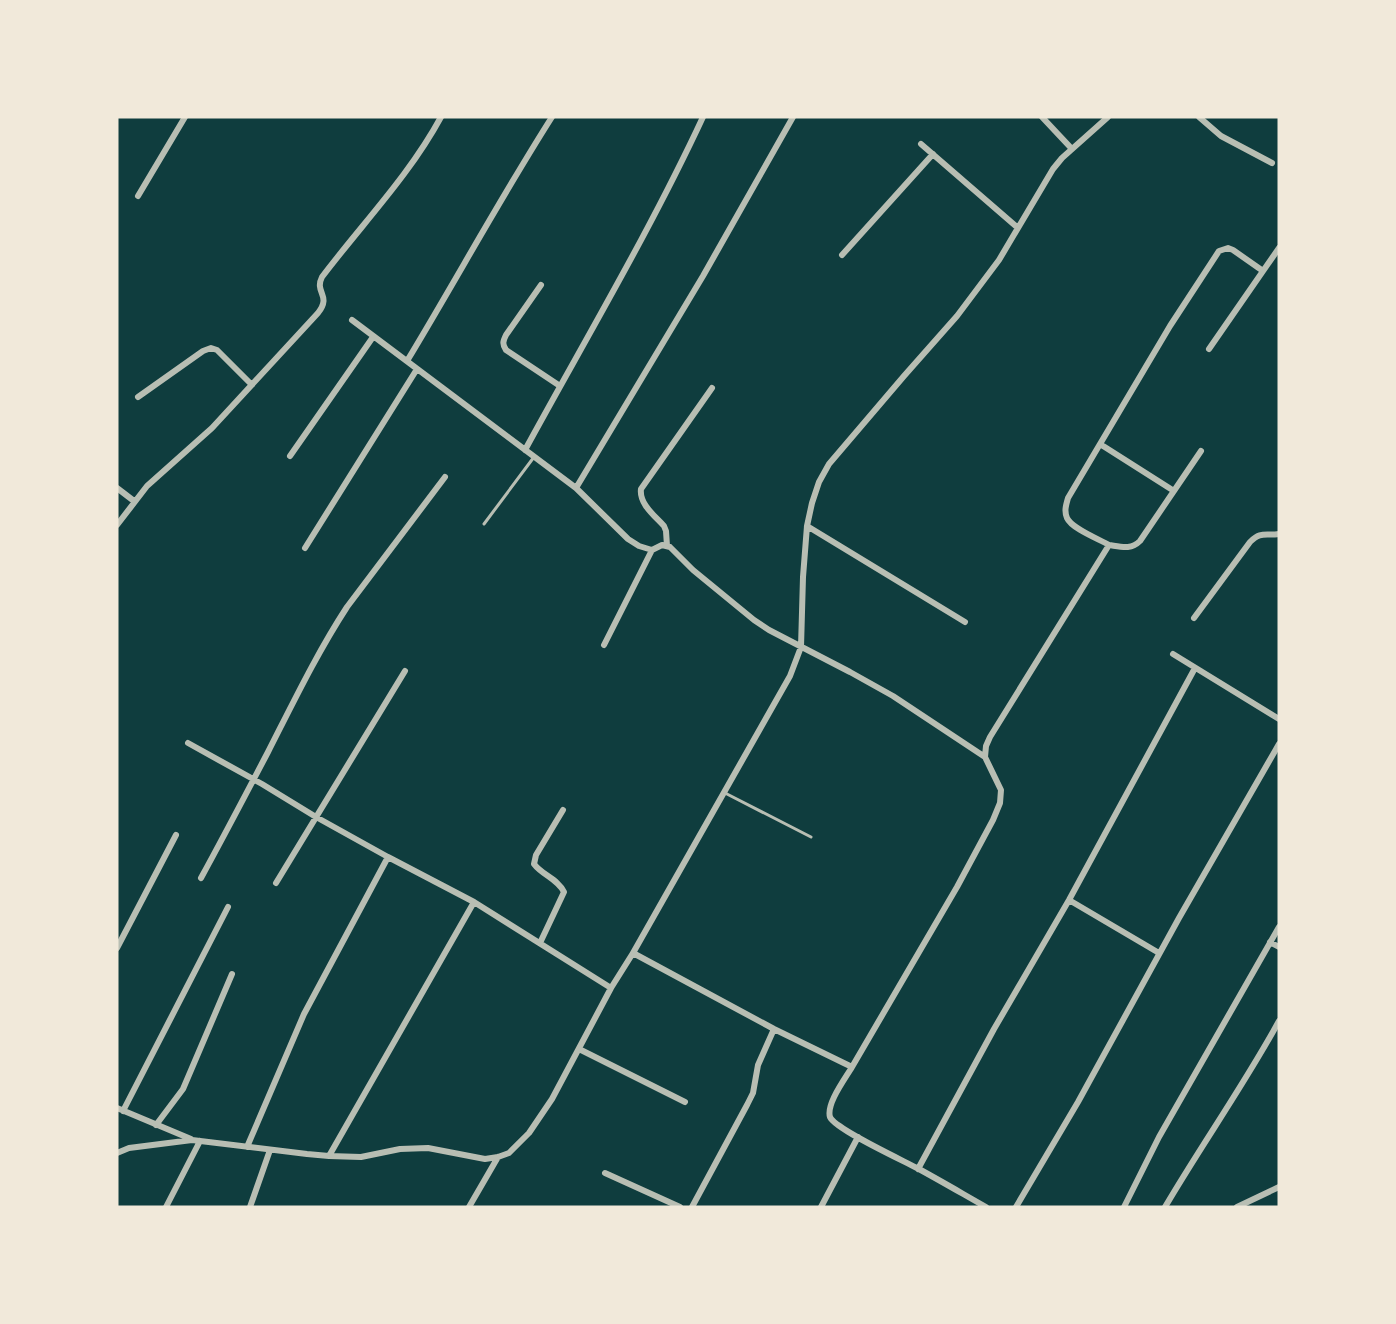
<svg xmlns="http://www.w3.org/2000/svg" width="1396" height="1324" font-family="'Work Sans',sans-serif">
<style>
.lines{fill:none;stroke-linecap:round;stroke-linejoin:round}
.service{stroke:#b8beb3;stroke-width:3}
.minor{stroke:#b8beb3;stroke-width:6}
</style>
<rect width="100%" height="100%" fill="#0f3d3e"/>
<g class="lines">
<path class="service" d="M484 524 534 457
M725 793 811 837"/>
<path class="minor" d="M1042 117 1072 149
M1199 117 1221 136 1272 163
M921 144 1018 228
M138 196 185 117
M842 255 933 154
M541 285 506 335C503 341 502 344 506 350L560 386
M352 320 576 488 628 539 639 546 652 550 662 545 670 547 693 570 754 620 769 630 850 672 893 696 985 757
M1209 349 1279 248
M407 361C456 280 501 197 552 117
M138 397 203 351 211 348 217 350 252 385
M1100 444 1174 491
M525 450C585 340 650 231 703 117
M290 456 373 337
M117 488 134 501
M576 488 703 276 793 117
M117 525 147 486 212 428 318 313C332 295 314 293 322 277 362 224 409 176 441 117
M807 526 965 622
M1109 545C1122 547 1131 550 1140 541L1201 451
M667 546 666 531 664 526C655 516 639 504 641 489L712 388
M305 548 417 369
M1194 618 1250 542C1261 531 1265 536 1279 534
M604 645 652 550
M1173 654 1279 719
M188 743 262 784 316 817 388 857 474 902
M201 878C224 836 246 794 268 752 293 703 317 653 347 607L445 477
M276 883 405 671
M1069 900 1159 953
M1270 942 1279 947
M540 943 564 892C558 879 542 875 534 864L536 855 563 810
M117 948 176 835
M633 953 774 1029 852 1067 957 887 993 820 1000 803 1001 790 985 757 986 746 990 737 1109 545C1099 539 1072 529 1067 518 1064 511 1066 505 1068 498L1170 326 1219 251 1228 248 1233 250 1263 271
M611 988 474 902 329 1156 361 1157 400 1149 428 1148 485 1159 498 1157 509 1153 529 1133 552 1099 611 988 633 953 790 676 801 647 803 577 807 526 812 503 819 482 829 464 904 376 957 316 999 260 1053 169 1062 158 1108 117
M579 1049 685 1102
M852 1067C845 1079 826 1104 830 1117 835 1129 902 1160 917 1168 941 1181 963 1194 986 1207
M117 1108 191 1139
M123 1111 228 907
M156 1125 183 1089 232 974
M247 1147 304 1014 388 857
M117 1153 129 1148 192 1140 307 1154 329 1156
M918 1169 994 1029 1069 900 1195 668
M605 1173 680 1207
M166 1207 200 1141
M250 1207 270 1150
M469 1207 498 1157
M692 1207 747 1105 753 1093 758 1065 774 1029
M821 1207 858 1137
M1016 1207 1078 1102 1179 918 1279 744
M1124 1207 1159 1137 1279 927
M1165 1207C1202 1144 1244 1085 1279 1021
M1237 1207 1279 1187"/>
</g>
<rect width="1396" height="1324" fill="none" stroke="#f1e9da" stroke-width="237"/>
</svg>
